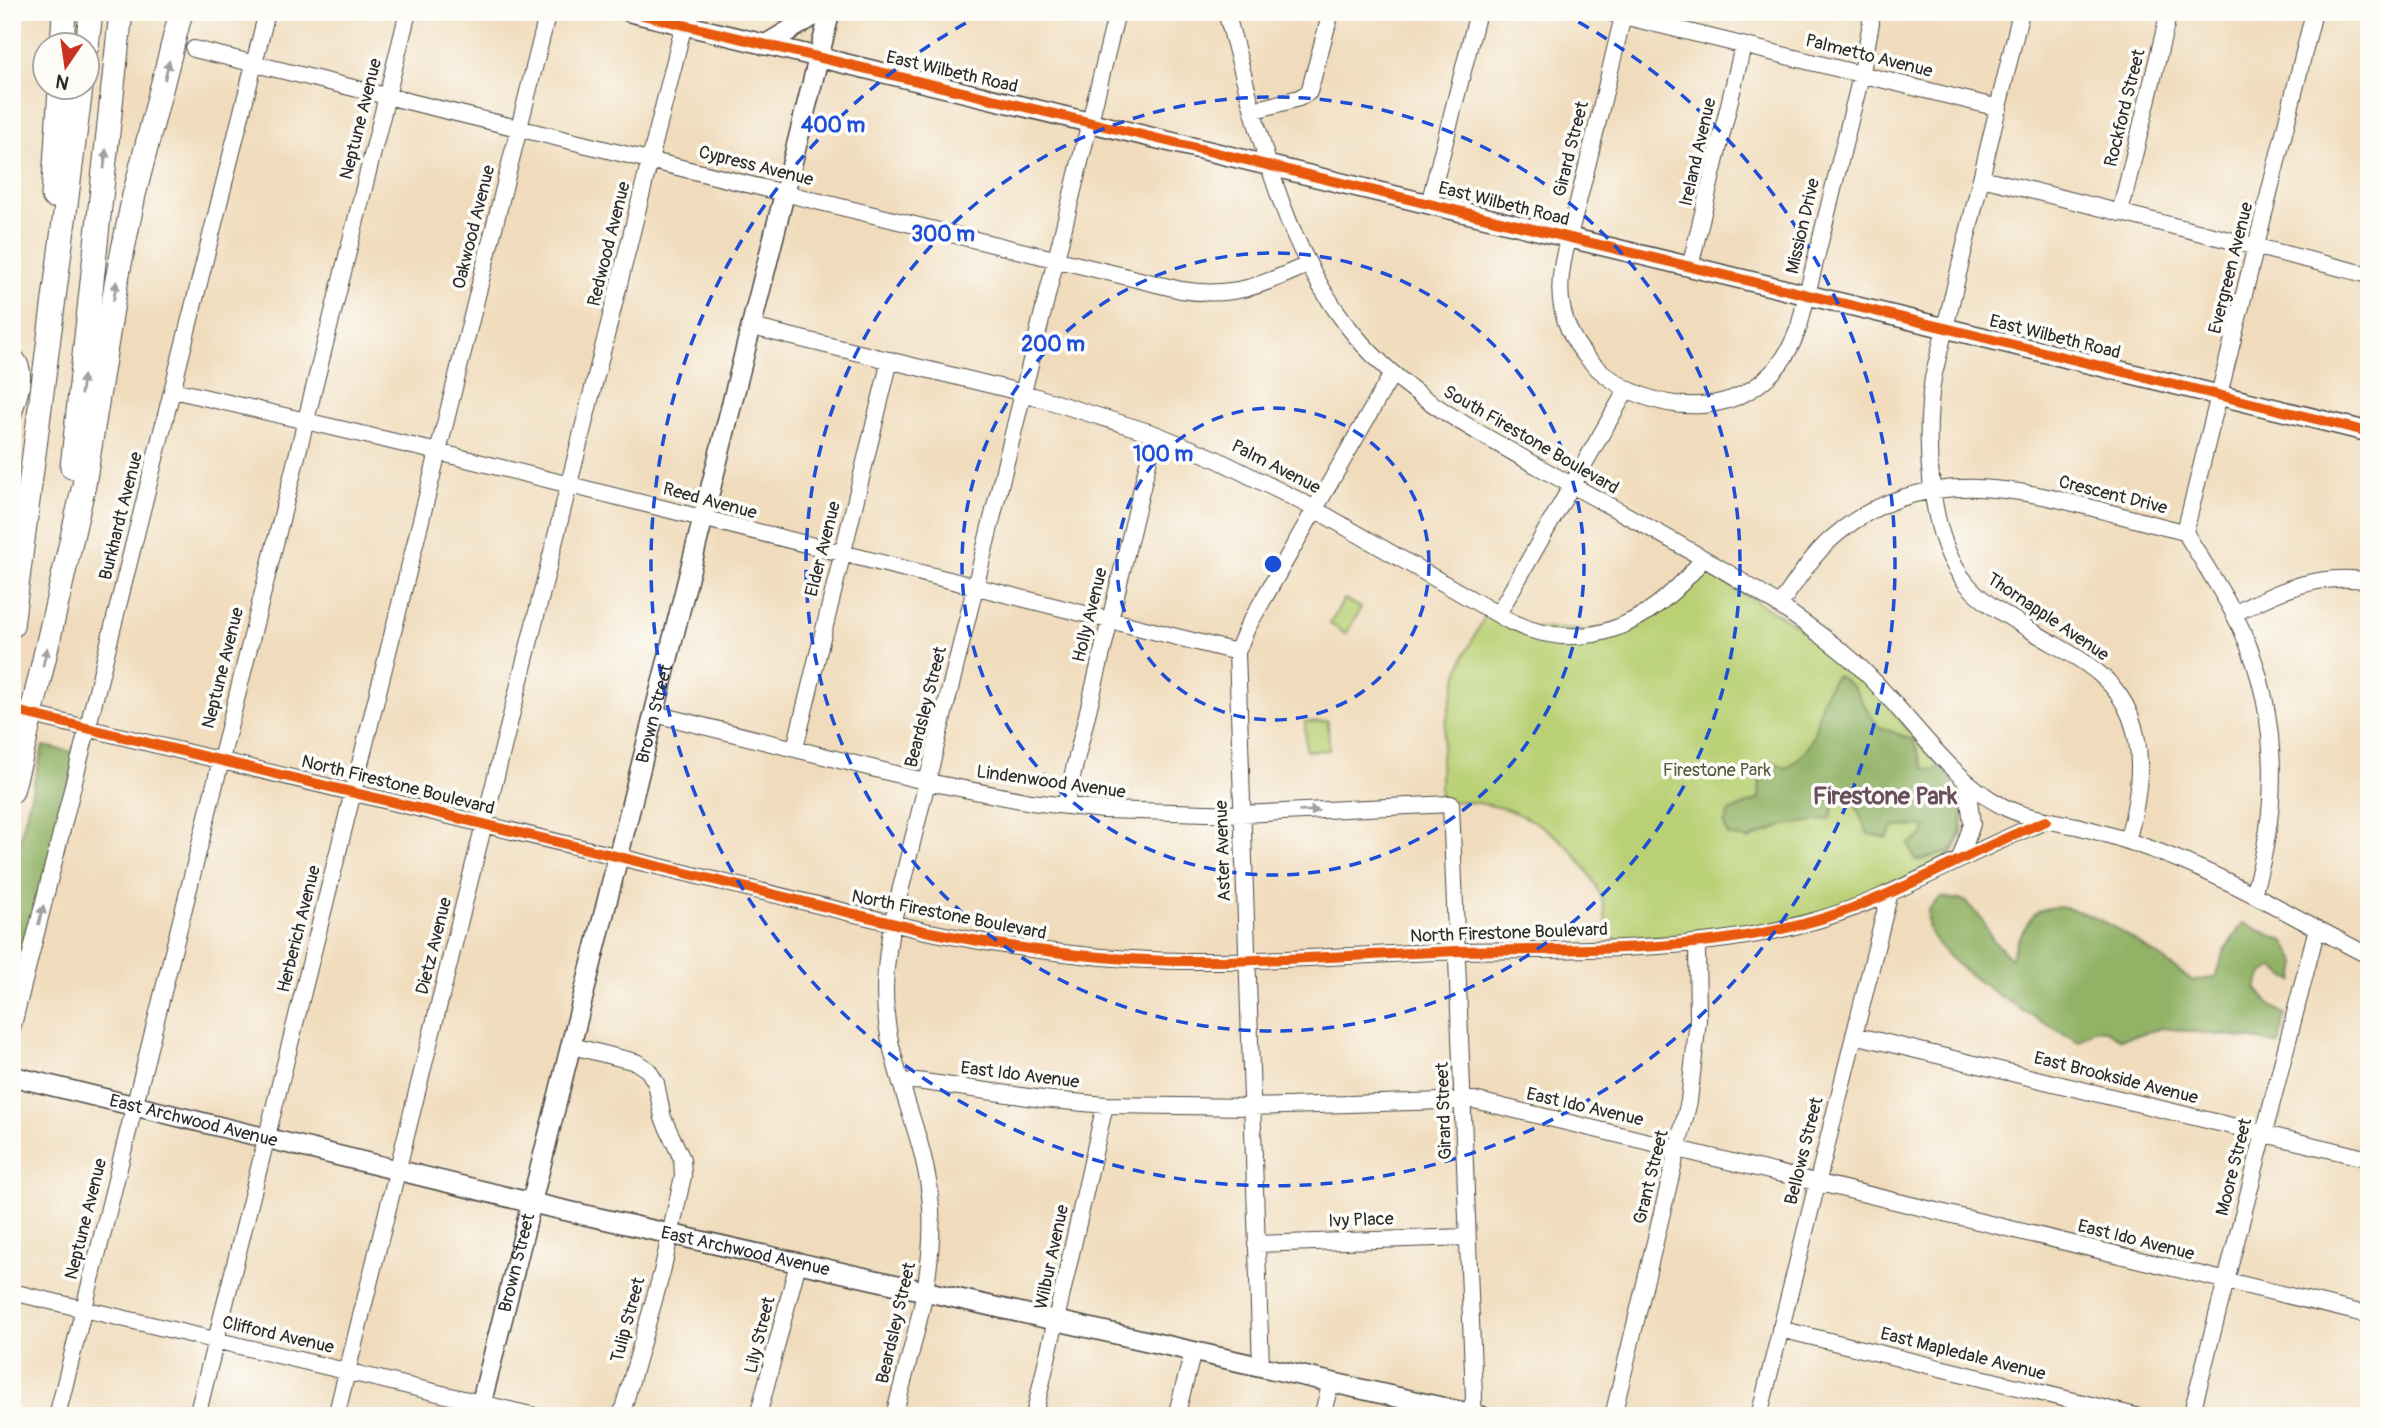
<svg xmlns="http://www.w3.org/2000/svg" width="2381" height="1428" font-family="Pangolin,sans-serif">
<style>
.green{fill:#b9d074;stroke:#727e50;stroke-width:2}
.forest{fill:#92b266;stroke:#5e6e48;stroke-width:2}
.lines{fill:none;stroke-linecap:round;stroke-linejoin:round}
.minor-casing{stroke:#494641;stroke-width:18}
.major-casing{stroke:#494641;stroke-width:22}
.highway-casing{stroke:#494641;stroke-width:25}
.minor{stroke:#fff;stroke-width:16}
.major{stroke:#fff;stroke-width:19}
.highway{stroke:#fff;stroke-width:23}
.highway-bridge-casing{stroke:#494641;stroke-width:25;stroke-linecap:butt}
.highway-bridge{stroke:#fff;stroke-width:23}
.cycleway-casing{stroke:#fdfcf7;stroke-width:15}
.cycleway{stroke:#e8590c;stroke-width:10}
.oneway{fill:#a0a0a0}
.ring{fill:none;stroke:#1d4ed8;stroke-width:3.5;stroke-dasharray:12 9}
.labels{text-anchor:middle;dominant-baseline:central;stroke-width:7;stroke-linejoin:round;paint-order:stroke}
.street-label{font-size:18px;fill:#2b2b2b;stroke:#fdfcf7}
.park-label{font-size:18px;fill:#565d41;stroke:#fdfcf7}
.district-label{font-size:24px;font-weight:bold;fill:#694f5e;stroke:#fdfcf7}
.centre{fill:#1d4ed8;stroke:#fdfcf7;stroke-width:3.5}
.ring-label{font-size:21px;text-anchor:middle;font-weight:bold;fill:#1d4ed8;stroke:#fdfcf7;stroke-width:7;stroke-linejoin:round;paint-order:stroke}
</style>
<rect width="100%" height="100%" fill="#fdfcf7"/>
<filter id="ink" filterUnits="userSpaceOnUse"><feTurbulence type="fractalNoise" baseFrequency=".0143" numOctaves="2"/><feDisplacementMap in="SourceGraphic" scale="14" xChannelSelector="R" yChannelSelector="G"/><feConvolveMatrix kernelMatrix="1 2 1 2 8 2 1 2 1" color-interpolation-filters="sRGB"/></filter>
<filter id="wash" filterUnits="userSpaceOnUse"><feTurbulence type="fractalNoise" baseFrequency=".00686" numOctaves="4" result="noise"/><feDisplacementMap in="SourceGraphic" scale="28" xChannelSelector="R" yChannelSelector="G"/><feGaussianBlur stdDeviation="1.57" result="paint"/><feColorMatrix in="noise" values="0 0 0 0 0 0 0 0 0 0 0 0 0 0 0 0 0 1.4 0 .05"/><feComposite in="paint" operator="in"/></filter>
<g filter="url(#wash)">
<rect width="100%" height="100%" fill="#f0dcbc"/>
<path class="green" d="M1705 571 1794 624 1854 671 1881 697 1958 790 1963 802 1962 834 1953 853 1937 865 1836 909 1745 931 1618 941C1605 933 1606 912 1601 897 1574 831 1509 797 1440 802 1438 752 1447 704 1464 657 1470 642 1480 628 1486 613L1510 627 1623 632 1662 612Z
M1344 599 1361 608 1346 634 1330 624Z
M1328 721 1329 750 1306 751 1305 722Z"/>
<path class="forest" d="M1837 675 1853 687 1878 726 1913 740 1924 769H1943C1963 794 1972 825 1950 852L1916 861 1909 844 1922 836 1927 829 1922 826 1894 827 1887 838 1868 834 1851 795 1845 794 1837 798 1830 819 1785 825 1748 840 1728 835 1724 825 1729 812 1759 799C1760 782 1757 769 1774 762L1786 768C1830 739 1806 712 1837 675Z
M43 746 78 753 12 1004V872Z
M1941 897 1965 901 1981 918 1992 939 2010 958C2017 944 2027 915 2044 909 2084 896 2161 959 2193 981L2215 977 2225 950 2243 923 2284 941 2297 963 2294 981 2273 968 2263 974 2256 988 2269 1004 2285 1015 2279 1045 2260 1040 2163 1028 2121 1039 2106 1030 2095 1029 2079 1042C2039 1020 1950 973 1930 932 1927 926 1928 917 1928 910Z"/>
</g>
<g filter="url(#ink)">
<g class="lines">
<g class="minor-casing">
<path id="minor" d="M1226 12C1257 119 1277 234 1346 324 1396 390 1468 427 1539 467 1642 525 1753 579 1845 654 1900 699 1941 774 2002 806 2025 818 2051 821 2077 826 2104 833 2132 842 2159 852 2232 879 2299 920 2369 956
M1607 12 1999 108
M1624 12C1609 74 1595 136 1579 198 1571 232 1555 272 1562 307 1578 391 1698 437 1764 380 1782 365 1791 348 1799 327L1862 72 1871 23 1870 12
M2021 12 1933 378C1924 436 1927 537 1967 584 1983 603 2006 615 2027 628 2052 644 2081 657 2103 677 2150 719 2143 786 2127 841
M194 49 1181 290C1232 298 1261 286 1307 265
M1255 110 1299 98 1309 92 1331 12
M1982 178 2369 275
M1429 204 1478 12
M2120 213 2169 12
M1690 267 1743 46
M752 327 1024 393 1155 434 1214 458 1304 503 1511 622C1589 658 1653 621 1702 560
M12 354C32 370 17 399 12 419
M173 390 438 452 1237 652
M2185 532 2314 12
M1779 606C1795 583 1810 558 1831 539 1938 444 2065 505 2185 532 2201 559 2219 586 2234 614 2279 700 2282 803 2253 894
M1498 614 1626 391
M2234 614C2277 591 2319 572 2369 581
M12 710 925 931C1010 948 1095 960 1182 961 1275 962 1367 954 1459 951 1573 949 1691 953 1803 924 1889 902 1964 853 2046 821
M655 714 928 782 1031 802 1104 810 1241 814 1451 804 1474 1398 1470 1416
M795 748 890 360
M1065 806 1155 434
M1960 859 1972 824 1967 783
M12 1029 267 12
M1854 1035 2369 1159
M572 1046 636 1062 648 1070 656 1083 663 1118 682 1159 683 1176 662 1272 621 1416
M901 1082 917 1081 1042 1099 1105 1105 1252 1107 1474 1100 2369 1315
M1256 1244 1467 1237
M12 1292 535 1416
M1780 1329 2136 1416
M1261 1367 1237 652 1247 628 1392 374
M57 1416 408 12
M197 1416 548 12
M336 1416 687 12
M758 1416 798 1263
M894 1416C912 1345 938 1270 930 1195 924 1139 897 1086 888 1030 882 994 886 959 892 924L1117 12
M1034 1416 1105 1105
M1176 1416 1193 1352
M1322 1416 1331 1382
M1613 1416 1689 1101 1698 1020 1697 944
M1759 1416 1889 896
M2191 1416 2317 928"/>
</g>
<g class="major-casing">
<g id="major">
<path d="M630 12 1945 328 2369 432"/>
<path d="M765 45 820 12"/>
<path id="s1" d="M12 1076 532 1203 1481 1416"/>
<path id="s2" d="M478 1416 830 12"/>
</g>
</g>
<g class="highway-casing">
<path id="highway" d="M62 46 64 12
M87 46 91 12
M53 196 60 88
M72 467 121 12
M12 626 81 88
M37 690 84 485 116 284 134 195 181 12
M12 791 25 741"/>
</g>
<use href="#minor" class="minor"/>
<use href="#major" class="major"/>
<use href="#highway" class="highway"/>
<g class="highway-bridge-casing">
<path id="highway-bridge" d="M25 741 37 690"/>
</g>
<use href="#highway-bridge" class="highway-bridge"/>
<g class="cycleway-casing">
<path id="cycleway" d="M630 12 1945 328 2369 432
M12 710 925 931C1010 948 1095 960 1182 961 1275 962 1367 954 1459 951 1573 949 1691 953 1803 924 1889 902 1964 853 2046 821"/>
</g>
<use href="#cycleway" class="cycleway"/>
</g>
<defs><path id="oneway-solid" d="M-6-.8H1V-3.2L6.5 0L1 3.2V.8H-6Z" transform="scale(1.75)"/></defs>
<g class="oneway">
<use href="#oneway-solid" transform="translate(167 70) rotate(-76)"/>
<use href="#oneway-solid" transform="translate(105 159) rotate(-84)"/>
<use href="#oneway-solid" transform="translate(115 291) rotate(-81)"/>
<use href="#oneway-solid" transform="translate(82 385) rotate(-83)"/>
<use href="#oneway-solid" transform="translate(45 657) rotate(-77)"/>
<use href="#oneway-solid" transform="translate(1309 811) rotate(-2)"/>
<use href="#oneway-solid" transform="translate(41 915) rotate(-76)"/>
</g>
</g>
<g class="ring">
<circle cx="1273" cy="564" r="156"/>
<circle cx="1273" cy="564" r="311"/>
<circle cx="1273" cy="564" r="467"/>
<path d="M1560 12A622 622 0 1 1 986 12"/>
</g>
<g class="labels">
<g class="street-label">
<text transform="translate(1869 56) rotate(14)">Palmetto Avenue</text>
<text transform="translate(952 72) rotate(13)">East Wilbeth Road</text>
<text transform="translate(2125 108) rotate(-76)">Rockford Street</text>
<text transform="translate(361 119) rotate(-76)">Neptune Avenue</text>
<text transform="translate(1571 149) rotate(-76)">Girard Street</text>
<text transform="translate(1698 152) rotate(-77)">Ireland Avenue</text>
<text transform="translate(756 166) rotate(14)">Cypress Avenue</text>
<text transform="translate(1504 204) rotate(14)">East Wilbeth Road</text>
<text transform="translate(1803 226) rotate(-77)">Mission Drive</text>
<text transform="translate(474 227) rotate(-76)">Oakwood Avenue</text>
<text transform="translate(609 244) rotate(-76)">Redwood Avenue</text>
<text transform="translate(2231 268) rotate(-76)">Evergreen Avenue</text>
<text transform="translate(2055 337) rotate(14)">East Wilbeth Road</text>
<text transform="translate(1531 440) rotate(30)">South Firestone Boulevard</text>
<text transform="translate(1276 467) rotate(27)">Palm Avenue</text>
<text transform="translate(2113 495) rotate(14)">Crescent Drive</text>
<text transform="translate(710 501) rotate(15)">Reed Avenue</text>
<text transform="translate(121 516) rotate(-76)">Burkhardt Avenue</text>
<text transform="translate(823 549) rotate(-76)">Elder Avenue</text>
<text transform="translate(1090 615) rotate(-76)">Holly Avenue</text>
<text transform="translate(2048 617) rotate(34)">Thornapple Avenue</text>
<text transform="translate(223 668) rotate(-76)">Neptune Avenue</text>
<text transform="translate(926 707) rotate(-76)">Beardsley Street</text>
<text stroke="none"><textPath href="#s2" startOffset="724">Brown Street</textPath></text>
<text transform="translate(1051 782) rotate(8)">Lindenwood Avenue</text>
<text transform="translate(398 785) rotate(14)">North Firestone Boulevard</text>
<text transform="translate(1223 851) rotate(-92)">Aster Avenue</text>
<text transform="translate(949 915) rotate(11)">North Firestone Boulevard</text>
<text transform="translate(299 929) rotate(-76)">Herberich Avenue</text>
<text transform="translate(1509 933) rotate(-2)">North Firestone Boulevard</text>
<text transform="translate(434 946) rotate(-76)">Dietz Avenue</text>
<text transform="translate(1020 1075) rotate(7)">East Ido Avenue</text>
<text transform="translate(2116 1078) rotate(14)">East Brookside Avenue</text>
<text transform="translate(1585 1107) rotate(13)">East Ido Avenue</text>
<text transform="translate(1444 1111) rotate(-92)">Girard Street</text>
<text stroke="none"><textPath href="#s1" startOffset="187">East Archwood Avenue</textPath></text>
<text transform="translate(1804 1151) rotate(-76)">Bellows Street</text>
<text transform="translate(2234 1167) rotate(-76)">Moore Street</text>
<text transform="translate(1651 1177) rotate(-76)">Grant Street</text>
<text transform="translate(86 1219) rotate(-76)">Neptune Avenue</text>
<text transform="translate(1361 1220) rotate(-2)">Ivy Place</text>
<text transform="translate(2136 1240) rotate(14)">East Ido Avenue</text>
<text stroke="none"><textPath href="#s1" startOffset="754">East Archwood Avenue</textPath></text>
<text transform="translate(1052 1257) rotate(-78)">Wilbur Avenue</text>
<text stroke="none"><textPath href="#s2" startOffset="158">Brown Street</textPath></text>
<text transform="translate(628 1320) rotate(-75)">Tulip Street</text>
<text transform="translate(896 1323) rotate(-77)">Beardsley Street</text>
<text transform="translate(278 1335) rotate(13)">Clifford Avenue</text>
<text transform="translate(760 1335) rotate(-76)">Lily Street</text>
<text transform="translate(1963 1354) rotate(14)">East Mapledale Avenue</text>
</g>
<g class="park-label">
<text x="1717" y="770">Firestone Park</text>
</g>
<g class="district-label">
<text x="1885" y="796">Firestone Park</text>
</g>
</g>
<circle cx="1273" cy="564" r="10" class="centre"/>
<g class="ring-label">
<text x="833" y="132">400 m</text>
<text x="943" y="241">300 m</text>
<text x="1053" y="351">200 m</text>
<text x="1163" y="461">100 m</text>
</g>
<rect width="2381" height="1428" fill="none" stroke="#fdfcf7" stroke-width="42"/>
<g transform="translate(66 66) rotate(193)"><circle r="33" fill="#fdfcf7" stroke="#a9a8a5" stroke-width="2"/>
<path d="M0-5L12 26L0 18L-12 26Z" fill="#c8321e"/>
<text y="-10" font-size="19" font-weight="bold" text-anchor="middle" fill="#2b2b2b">N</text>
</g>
</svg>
